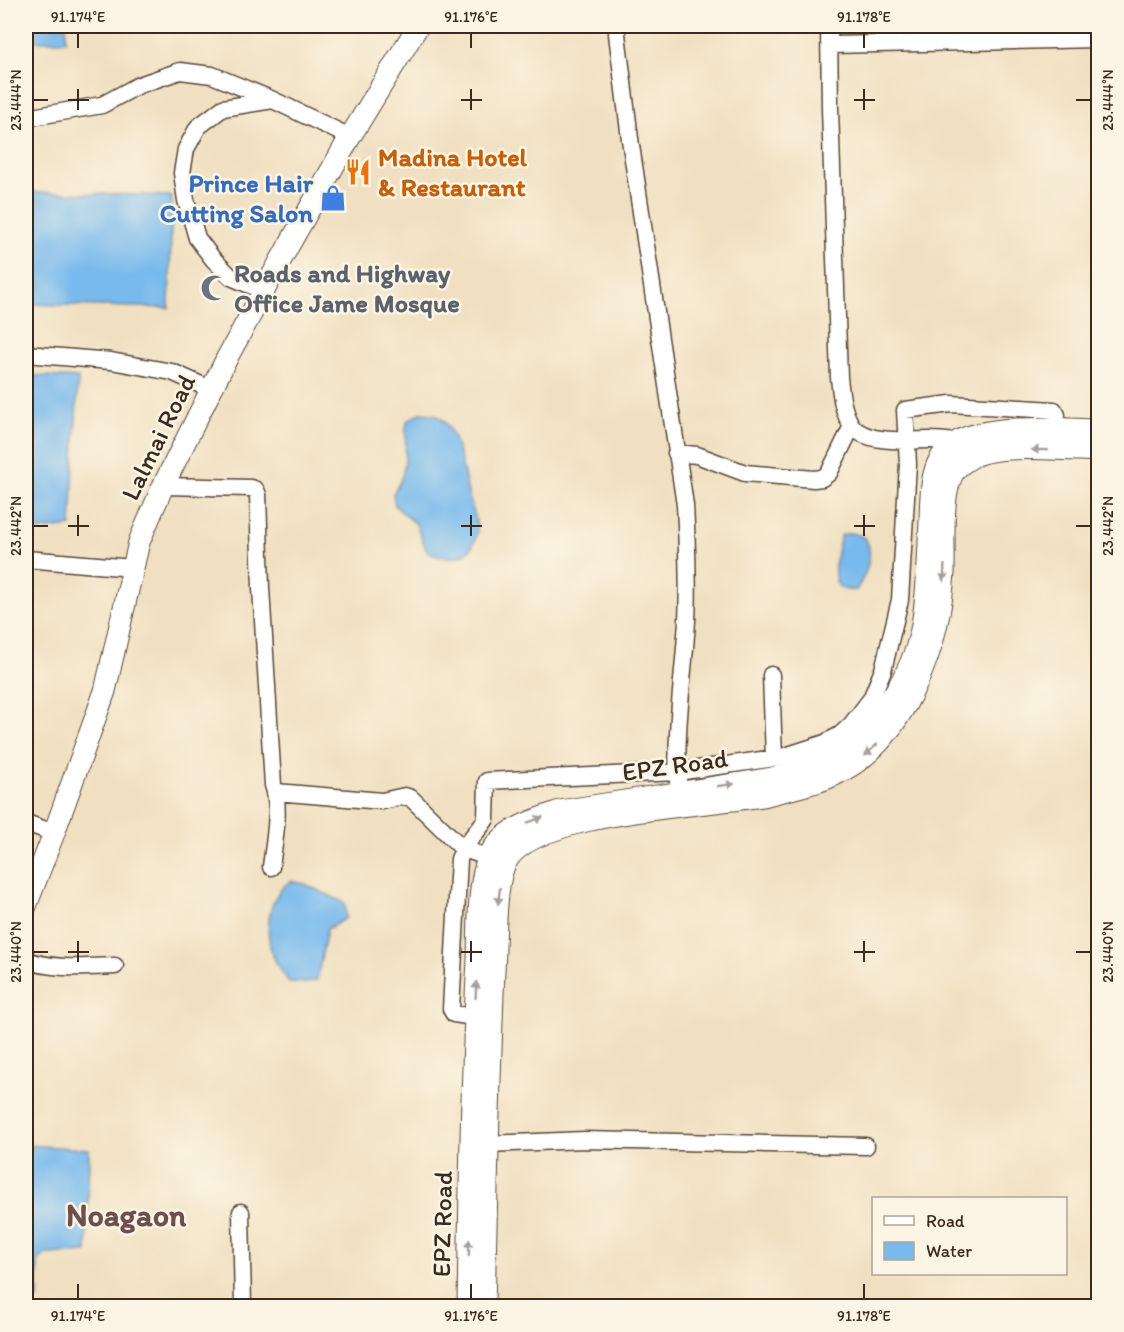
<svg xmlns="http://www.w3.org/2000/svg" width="1124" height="1332" font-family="Itim,sans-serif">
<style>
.water{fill:#78baed;stroke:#5a7286;stroke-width:1.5}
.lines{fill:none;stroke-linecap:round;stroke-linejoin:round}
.minor-casing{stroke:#564536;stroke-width:19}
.major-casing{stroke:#564536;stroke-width:23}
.minor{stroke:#fff;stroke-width:16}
.major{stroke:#fff;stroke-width:21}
.oneway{fill:#a79f9a}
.ticks{fill:none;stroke:#3b2a1e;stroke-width:2}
.labels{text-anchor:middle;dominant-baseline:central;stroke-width:5;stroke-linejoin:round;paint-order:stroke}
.food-label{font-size:26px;font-weight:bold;fill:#c56008;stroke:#fcf5e5;text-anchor:start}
.shop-label{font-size:26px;font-weight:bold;fill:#366cbe;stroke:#fcf5e5;text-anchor:end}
.worship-label{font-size:26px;font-weight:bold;fill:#5b616d;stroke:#fcf5e5;text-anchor:start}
.street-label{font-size:26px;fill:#3b2a1e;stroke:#fcf5e5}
.district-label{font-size:32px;font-weight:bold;fill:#6e4f4d;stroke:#fcf5e5}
.neatline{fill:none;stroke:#3b2a1e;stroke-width:2}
.ticks-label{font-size:15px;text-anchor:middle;fill:#3b2a1e}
</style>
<rect width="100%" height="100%" fill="#fcf5e5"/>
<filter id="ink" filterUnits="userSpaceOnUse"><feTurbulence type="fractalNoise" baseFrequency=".0167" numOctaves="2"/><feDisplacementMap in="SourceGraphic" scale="12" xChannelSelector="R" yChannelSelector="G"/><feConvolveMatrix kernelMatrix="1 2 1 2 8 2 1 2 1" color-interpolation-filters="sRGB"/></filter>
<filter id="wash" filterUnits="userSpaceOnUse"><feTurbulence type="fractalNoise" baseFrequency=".008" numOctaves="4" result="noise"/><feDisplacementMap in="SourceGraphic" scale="24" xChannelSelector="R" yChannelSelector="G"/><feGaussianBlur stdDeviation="1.35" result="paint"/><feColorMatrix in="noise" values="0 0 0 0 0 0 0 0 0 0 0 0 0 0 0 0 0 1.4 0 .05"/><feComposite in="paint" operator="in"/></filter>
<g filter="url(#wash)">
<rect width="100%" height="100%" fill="#f0e0c1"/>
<path class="water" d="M26 26H66V41H26Z
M26 192 172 196 169 308 26 304Z
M26 375 78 378 71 526 26 532Z
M420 413C426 414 433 413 438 416 459 429 464 480 470 501 474 513 479 525 476 537 470 561 445 561 427 552L416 524 395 506 393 494C411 466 403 451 407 421Z
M851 533C881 536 868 573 856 590 852 590 845 591 841 588 829 581 838 547 841 535Z
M291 881 305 884 345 903 346 918 327 929 317 980 306 983 289 982C285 976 279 969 276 962 263 937 266 897 291 881Z
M26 1145 89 1149 87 1252 46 1254 38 1260V1299H26Z"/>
</g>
<g filter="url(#ink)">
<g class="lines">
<g class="minor-casing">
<path id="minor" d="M618 26 617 34 630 139 685 505C687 543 689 582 687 620 684 674 675 727 678 781
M829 26 830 108 839 378C841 394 842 409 850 423 863 445 908 440 929 440 938 440 948 441 957 442
M830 45 1098 39
M26 118 102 105 139 85 180 71 212 75 273 100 350 137
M252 286 231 277 213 259 197 238 186 200 182 173 186 149 198 127 223 108 273 100
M26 354 111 361 172 372 201 385
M676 453 697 455 745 473 814 479 822 478 829 473 852 426
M163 486 251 488 256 490 258 495 261 588 273 785C281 807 274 843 271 867
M26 559 133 568
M771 675 774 758
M276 792 382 801 405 796 411 798 463 849 500 861
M26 823 54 833
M26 960C53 970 86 967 115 966
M474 1017 454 1014 451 1009 459 859C465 842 477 833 486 819L487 781 677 772 782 757 825 743 840 735 851 725 871 699 883 670 900 600 908 464 905 410 951 404 1054 410 1057 415 1055 429
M488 1144 584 1140 866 1146
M241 1212 243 1306"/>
</g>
<g class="major-casing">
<path id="major" d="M26 906 54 833 105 691 139 542 163 486 228 356 289 245 350 137 418 26
M468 1306C470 1191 471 1076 478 960 479 929 477 884 489 856 502 829 534 820 560 811L773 778C806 769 835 757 862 736 868 731 872 724 877 718 897 692 915 662 921 630 928 594 928 558 930 521 931 493 929 460 955 443 987 423 1061 429 1098 430
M484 1306C487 1195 489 1083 494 971 496 945 494 883 506 862 533 811 707 806 763 796 779 792 796 788 813 783 832 778 854 766 869 752 902 723 928 666 937 623 941 606 943 589 944 572 945 544 940 492 955 470 959 465 970 458 976 455 1003 444 1068 450 1098 451"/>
</g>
<use href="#minor" class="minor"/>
<use href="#major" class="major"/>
</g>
<defs><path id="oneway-solid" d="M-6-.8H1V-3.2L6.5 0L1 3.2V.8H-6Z" transform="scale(1.5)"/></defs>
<g class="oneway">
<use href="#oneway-solid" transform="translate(1040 450) rotate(-179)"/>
<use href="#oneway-solid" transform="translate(944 573) rotate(93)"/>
<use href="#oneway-solid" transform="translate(871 750) rotate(137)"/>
<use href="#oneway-solid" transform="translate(726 785) rotate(-8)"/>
<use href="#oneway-solid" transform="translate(535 820) rotate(-21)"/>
<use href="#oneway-solid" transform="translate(499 896) rotate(97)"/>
<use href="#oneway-solid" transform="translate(476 990) rotate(-87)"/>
<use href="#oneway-solid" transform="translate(469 1248) rotate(-89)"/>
</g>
</g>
<path class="ticks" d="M78 33V48M471 33V48M864 33V48M78 89V110M471 89V110M864 89V110M33 100H48M68 100H89M461 100H482M854 100H875M1076 100H1091M78 515V536M471 515V536M864 515V536M33 526H48M68 526H89M461 526H482M854 526H875M1076 526H1091M78 941V962M471 941V962M864 941V962M33 952H48M68 952H89M461 952H482M854 952H875M1076 952H1091M78 1284V1299M471 1284V1299M864 1284V1299"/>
<defs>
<g id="restaurant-bare" transform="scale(2.07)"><path d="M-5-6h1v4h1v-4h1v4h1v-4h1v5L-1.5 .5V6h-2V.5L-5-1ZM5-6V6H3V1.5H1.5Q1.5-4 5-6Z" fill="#e8710a" stroke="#fcf5e5" stroke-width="2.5" paint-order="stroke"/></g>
<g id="shop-bare" transform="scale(2.07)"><path d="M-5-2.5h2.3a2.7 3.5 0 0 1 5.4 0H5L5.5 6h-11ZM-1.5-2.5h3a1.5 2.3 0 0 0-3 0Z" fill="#3f7fe0" stroke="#fcf5e5" stroke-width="2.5" paint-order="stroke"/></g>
<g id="mosque-bare" transform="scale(2.07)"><path d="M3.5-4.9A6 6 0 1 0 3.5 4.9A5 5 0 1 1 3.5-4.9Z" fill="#6b7280" stroke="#fcf5e5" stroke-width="2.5" paint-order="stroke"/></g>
</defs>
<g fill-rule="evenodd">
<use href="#restaurant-bare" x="358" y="172"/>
<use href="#shop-bare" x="333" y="198"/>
<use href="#mosque-bare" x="214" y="288"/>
</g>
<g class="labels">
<g class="food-label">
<text x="378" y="157">Madina Hotel<tspan x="378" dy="30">&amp; Restaurant</tspan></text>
</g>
<g class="shop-label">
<text x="313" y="183">Prince Hair<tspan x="313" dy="30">Cutting Salon</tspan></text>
</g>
<g class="worship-label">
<text x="234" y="273">Roads and Highway<tspan x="234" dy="30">Office Jame Mosque</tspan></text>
</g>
<g class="street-label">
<text transform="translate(158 437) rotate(-64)">Lalmai Road</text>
<text transform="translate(675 765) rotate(-8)">EPZ Road</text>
<text transform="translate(442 1224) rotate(-89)">EPZ Road</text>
</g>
<g class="district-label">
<text x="126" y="1215">Noagaon</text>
</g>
</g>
<rect width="1124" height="1332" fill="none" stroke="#fcf5e5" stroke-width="66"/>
<rect x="872" y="1197" width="195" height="78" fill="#fcf5e5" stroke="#afa495" stroke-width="1.5"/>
<rect x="884" y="1216" width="30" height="9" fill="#ffffff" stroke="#afa495" stroke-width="1.5"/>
<text x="926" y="1227" font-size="18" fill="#3b2a1e">Road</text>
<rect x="884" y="1242" width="30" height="18" fill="#78baed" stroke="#afa495" stroke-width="1.5"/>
<text x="926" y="1257" font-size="18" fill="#3b2a1e">Water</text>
<rect x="33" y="33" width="1058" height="1266" class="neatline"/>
<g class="ticks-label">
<text x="78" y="22">91.174°E</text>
<text x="471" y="22">91.176°E</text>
<text x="864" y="22">91.178°E</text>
<text transform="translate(16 100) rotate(-90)" y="5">23.444°N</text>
<text transform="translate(1108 100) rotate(-90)" y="5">23.444°N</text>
<text transform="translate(16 526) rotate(-90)" y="5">23.442°N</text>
<text transform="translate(1108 526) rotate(-90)" y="5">23.442°N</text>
<text transform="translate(16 952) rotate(-90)" y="5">23.440°N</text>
<text transform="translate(1108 952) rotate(-90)" y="5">23.440°N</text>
<text x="78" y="1321">91.174°E</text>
<text x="471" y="1321">91.176°E</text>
<text x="864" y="1321">91.178°E</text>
</g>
</svg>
